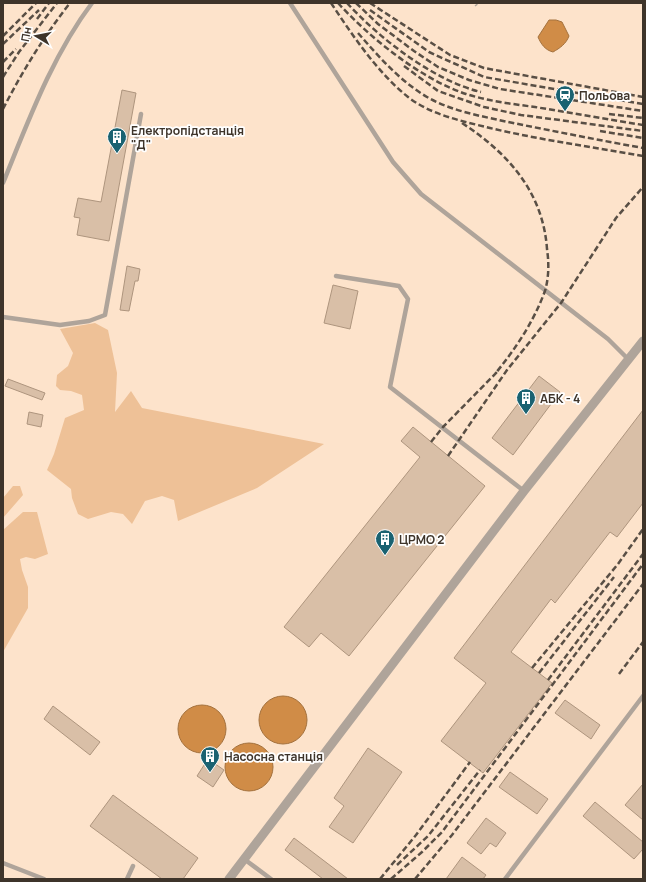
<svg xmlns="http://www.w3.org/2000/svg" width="646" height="882" font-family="Manrope,sans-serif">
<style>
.built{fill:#fde3cb}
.green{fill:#eec197}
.water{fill:#d08c47;stroke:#a4723e}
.building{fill:#d9bfa7;stroke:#ae957e}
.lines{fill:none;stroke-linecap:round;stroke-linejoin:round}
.path{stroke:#aea49a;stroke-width:1.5;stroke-dasharray:3 2;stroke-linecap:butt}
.lane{stroke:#afa49a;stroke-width:4.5}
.street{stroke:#afa49a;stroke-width:9}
.rail{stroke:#594f45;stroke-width:2.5;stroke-dasharray:6 3;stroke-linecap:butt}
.labels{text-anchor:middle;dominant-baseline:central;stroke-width:3.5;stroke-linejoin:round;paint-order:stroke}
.poi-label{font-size:12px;font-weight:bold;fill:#3e342a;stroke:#fff;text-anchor:start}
</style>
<rect width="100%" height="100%" fill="#fcf1e7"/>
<path class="built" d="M3 3H643V879H3Z"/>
<path class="green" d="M95 323 108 330 117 373 115 412 131 391 142 408 324 444 257 488 178 521 174 500 162 496 145 501 132 524 123 514 111 512 88 519 78 514 72 498 71 489 47 470 54 454 65 418 84 410 82 395 71 391 60 390 56 386 57 375 68 366 73 353 60 329Z
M13 486H20L23 495 3 518V498Z
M23 512H37L48 554 35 559 26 557 20 559 22 570 28 587V608L3 652V530Z"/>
<path class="water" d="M549 20H556L562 22 569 36C566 44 560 48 553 52 545 50 541 44 538 37Z
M259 720a24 24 0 1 1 48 0a24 24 0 1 1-48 0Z
M178 729a24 24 0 1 1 48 0a24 24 0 1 1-48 0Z
M225 767a24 24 0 1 1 48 0a24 24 0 1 1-48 0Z"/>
<path class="building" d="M122 90 136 93 109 241 77 235 80 218 74 217 78 198 101 202Z
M127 266 140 269 138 281H135L129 311 120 310Z
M333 285 358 291 350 329 324 323Z
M539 376 560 392 513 455 492 438Z
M8 379 45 393 42 400 5 386Z
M643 410V503L617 537 610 532 555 603 551 599 511 652 552 683 483 773 441 741 486 683 454 658Z
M29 412 43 415 41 427 27 424Z
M413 427 485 486 349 656 321 633 309 647 284 627 420 457 401 441Z
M565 700 600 725 591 739 555 713Z
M53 706 100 742 90 755 44 719Z
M368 748 402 772 353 843 329 827 344 806 334 798Z
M208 759 224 770 213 787 197 776Z
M510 772 548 799 537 814 499 787Z
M643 784V820L625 805Z
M113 795 198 858 183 879H162L90 826Z
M595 802 643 842V849L634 859 583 816Z
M486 818 506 833 496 847 490 843 481 854 467 843Z
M294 838 348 879H323L285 850Z
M462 857 486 875 483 879H446Z"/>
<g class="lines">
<path class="path" d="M475 6 479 3"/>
<path class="lane" d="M290 3 393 162 421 194 608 339 628 359
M3 183C28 122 52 56 92 3
M336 276 399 286 408 299 390 387 524 491
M3 317 60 325 89 321 105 315 141 114
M244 859 271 879
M3 863 44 879
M127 879 133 866
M505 879 643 696"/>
<path class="street" d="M229 879 524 491 643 341"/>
<path class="rail" d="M331 3C353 36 377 72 408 97 431 115 462 121 490 128 541 140 592 147 643 156
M338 3C370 38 421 79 466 94 488 101 512 104 535 107 571 113 607 119 643 125
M347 3C379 38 434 81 481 92
M356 3 378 24 414 51 438 67 469 80 500 89 643 111
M370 3 450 55 484 68 643 97
M370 10 429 52 484 77 643 104
M37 19 49 3
M358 33C379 57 400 81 427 97 451 111 481 116 508 122 553 131 598 140 643 148
M3 36 36 3
M3 44 39 10
M3 62 16 49
M404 66 438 91 484 107 521 115 643 131
M3 77 19 52 57 3
M3 109C22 72 44 36 70 3
M609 114 643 118
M462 123C508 153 543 192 547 249 549 263 549 277 545 291 533 323 516 348 495 374
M600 131 643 138
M431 442 443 427 499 370
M448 456 507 370 561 303 616 218 643 187
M532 668 618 564 643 529
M539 673 614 577
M619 674 643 642
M548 680 643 554
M397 865 428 836 480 770
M380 879 416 835 470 762
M391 879 422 852 442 832 643 564
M415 879 452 835 643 584"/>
</g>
<defs>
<g id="station-pin" transform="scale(1)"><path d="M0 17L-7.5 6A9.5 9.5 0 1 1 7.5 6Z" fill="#1a6271" stroke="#fff"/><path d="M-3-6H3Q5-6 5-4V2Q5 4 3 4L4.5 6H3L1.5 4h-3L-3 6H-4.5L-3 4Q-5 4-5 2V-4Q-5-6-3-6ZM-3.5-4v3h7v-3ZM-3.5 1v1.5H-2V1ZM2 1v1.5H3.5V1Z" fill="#fff"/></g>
<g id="building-pin" transform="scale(1)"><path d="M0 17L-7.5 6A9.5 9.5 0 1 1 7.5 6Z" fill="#1a6271" stroke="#fff"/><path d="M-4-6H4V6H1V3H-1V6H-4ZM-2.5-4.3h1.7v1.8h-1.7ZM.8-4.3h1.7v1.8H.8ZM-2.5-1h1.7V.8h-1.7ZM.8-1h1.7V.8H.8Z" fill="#fff"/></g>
</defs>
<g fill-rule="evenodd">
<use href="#station-pin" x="565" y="95"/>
<use href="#building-pin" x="117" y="137"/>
<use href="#building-pin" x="526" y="398"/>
<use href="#building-pin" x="385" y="539"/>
<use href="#building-pin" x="210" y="756"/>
</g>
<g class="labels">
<g class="poi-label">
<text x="579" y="95">Польова</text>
<text x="131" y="130">Електропідстанція<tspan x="131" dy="14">"Д"</tspan></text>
<text x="540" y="398">АБК - 4</text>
<text x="399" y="539">ЦРМО 2</text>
<text x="224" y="756">Насосна станція</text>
</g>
</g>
<rect width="646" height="882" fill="none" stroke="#3e342a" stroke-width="8"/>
<g transform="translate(36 36) rotate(280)" stroke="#ffffff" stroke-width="3" paint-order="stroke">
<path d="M0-3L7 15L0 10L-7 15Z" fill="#3e342a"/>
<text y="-6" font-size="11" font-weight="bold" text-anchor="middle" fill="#3e342a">Пн</text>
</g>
</svg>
